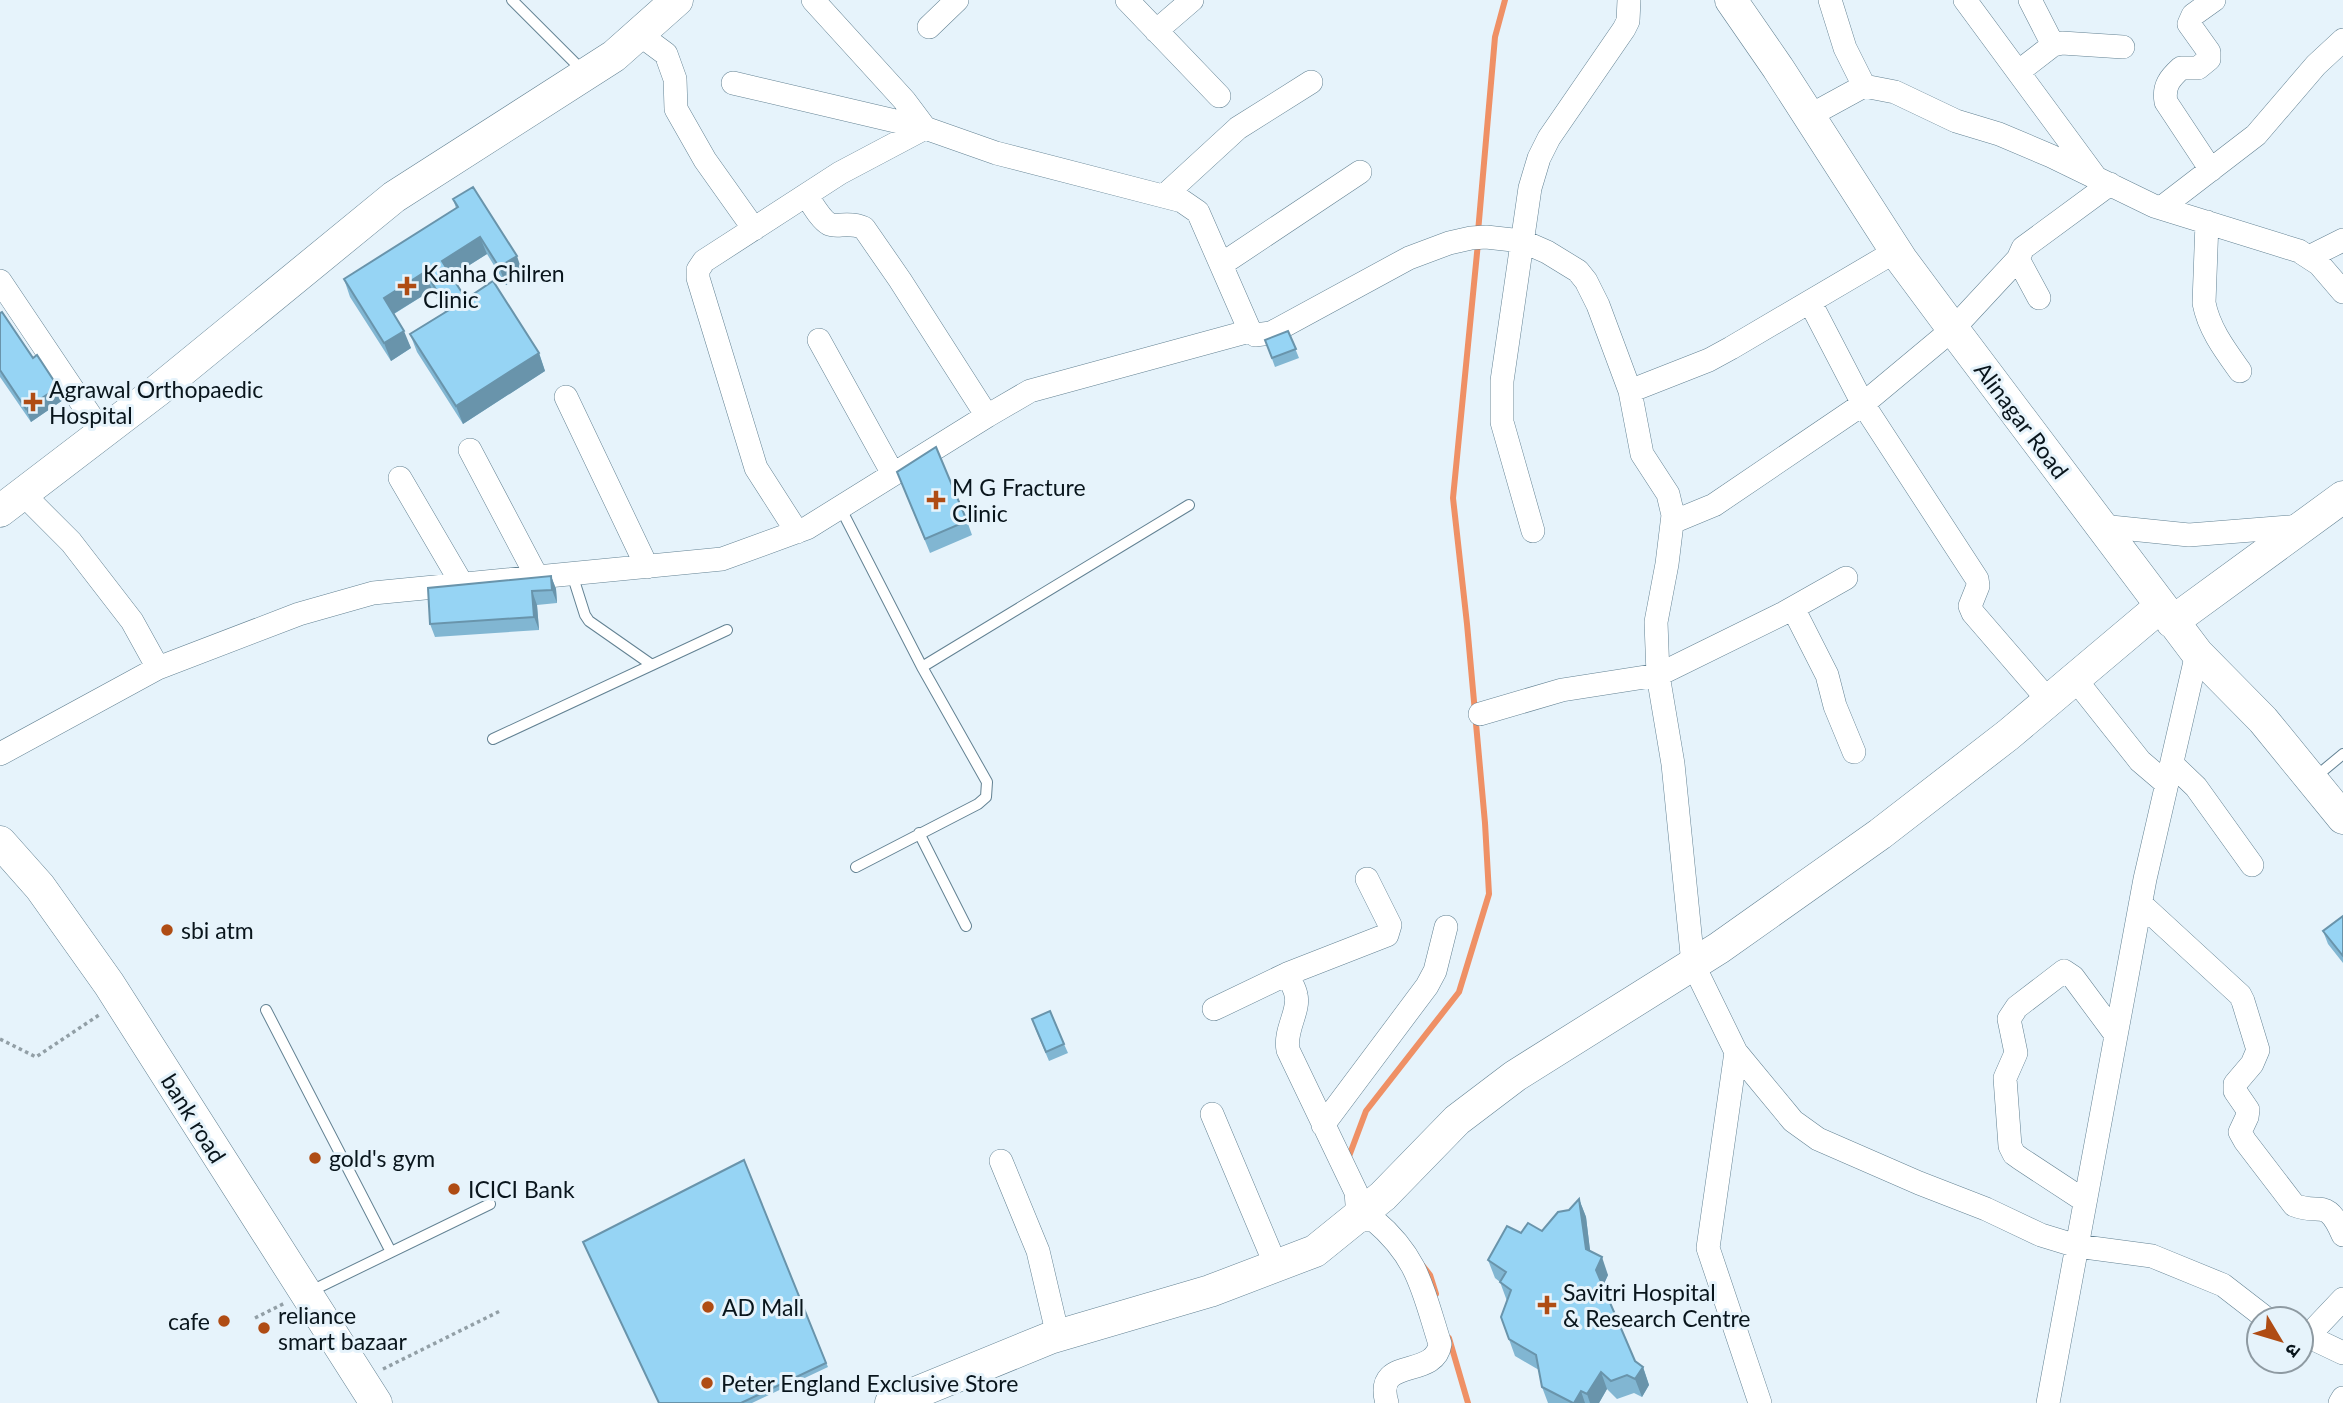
<svg xmlns="http://www.w3.org/2000/svg" width="2343" height="1403" font-family="Lato,'Noto Sans Devanagari',sans-serif">
<style>
.lines{fill:none;stroke-linecap:round;stroke-linejoin:round}
.stream{stroke:#ef9065;stroke-width:6}
.lane-casing{stroke:#638293;stroke-width:12}
.street-casing{stroke:#638293;stroke-width:24}
.secondary-casing{stroke:#638293;stroke-width:33}
.path{stroke:#929fa6;stroke-width:3.5;stroke-dasharray:3.5 3.5;stroke-linecap:butt}
.lane{stroke:#fff;stroke-width:10}
.street{stroke:#fff;stroke-width:23}
.secondary{stroke:#fff;stroke-width:32}
.wall{fill:#81b6d2}
.shaded-wall{fill:#6994ab}
.building{fill:#96d4f4;stroke:#6994ab;stroke-width:2}
.poi-dot{fill:#af4c14;stroke:#e6f3fb;stroke-width:2.5}
.labels{text-anchor:middle;dominant-baseline:central;stroke-width:6;stroke-linejoin:round;paint-order:stroke}
.poi-label{font-size:23px;fill:#09151c;stroke:#e6f3fb;text-anchor:start}
.street-label{font-size:23px;fill:#09151c;stroke:#e6f3fb}
</style>
<rect width="100%" height="100%" fill="#e6f3fb"/>
<g class="lines">
<path class="stream" d="M1478 232 1495 37 1505 0
M1348 1159 1366 1111 1459 992 1489 894 1485 823 1467 624 1453 498 1478 243
M1423 1266 1430 1275 1436 1294
M1449 1338 1468 1403"/>
<g class="lane-casing">
<path id="lane" d="M512 0 584 72
M840 507 922 667 987 782 986 797 978 804 856 867
M572 574 585 615 589 621 652 665
M922 667 1189 505
M493 739 727 630
M2313 779 2343 754
M919 833 966 926
M266 1010 391 1252
M309 1292 490 1204"/>
</g>
<g class="street-casing">
<path id="street" d="M813 0 904 100 925 128 996 153 1182 201 1198 212 1250 331 1255 335 1271 333 1409 258 1449 243 1471 238 1486 237 1522 241 1547 252 1578 271 1586 281 1598 305 1630 391 1642 454 1668 494 1673 515 1667 564 1656 622 1658 675 1673 764 1693 964 1736 1052 1793 1121 1818 1139 1919 1183 1986 1209 2041 1235 2077 1246 2152 1256 2223 1285 2267 1319
M1127 0 1219 96
M1830 0 1845 48 1864 86
M1965 0 2094 175
M2030 0 2053 45
M929 27 957 0
M1156 31 1192 0
M639 34 666 54 675 79 676 109 705 160 754 229
M2018 72 2053 45 2062 43 2123 47
M733 83 925 128
M1809 116 1864 86 1895 92 1956 121 1999 134 2051 156 2154 206 2299 251 2319 264 2343 292
M2211 170 2166 102C2163 86 2170 78 2181 68H2198L2209 59V52L2189 24 2193 15 2214 0
M1164 196 1238 128 1311 82
M2161 208 2256 135 2316 65 2343 40
M2207 222 2204 303C2209 329 2225 350 2240 371
M2309 257 2343 240
M1222 264 1360 172
M0 281 102 433
M2039 298 2018 259 2023 248 2110 184
M1810 302 1863 404 1977 579 1978 586 1970 606 1973 613 2049 701
M819 340 893 474
M1630 391 1709 360 1731 348 1896 251
M566 397 647 567
M987 416 1030 391 1250 331
M470 450 537 577
M400 478 462 584
M23 494 71 542 132 621 158 668
M1673 522 1714 505 1863 404 1953 329 2018 259
M2101 526 2189 535 2302 526
M1533 531 1502 422V381L1530 188 1539 158 1549 138 1624 29 1628 21 1629 0
M797 532 756 468 698 278V270L704 261 840 173 925 128
M1793 608 1827 675 1835 706 1854 752
M2075 679 2140 761 2167 784
M1480 714 1562 690 1658 675 1784 613 1846 578
M0 754 158 668 299 614 373 593 722 559 807 528 987 416 900 280 864 228C849 221 837 228 829 224 820 219 812 203 806 195
M2172 764 2196 787 2252 865
M2141 904 2240 995 2243 1001 2258 1050 2252 1064 2235 1084V1091L2248 1110 2247 1117 2240 1132 2245 1141 2294 1205C2321 1216 2326 1196 2343 1235
M1287 974C1290 981 1295 988 1296 995 1300 1011 1284 1030 1288 1050L1356 1192 1358 1216
M1214 1009 1287 974 1387 935 1390 925 1367 879
M1736 1052 1708 1248 1760 1403
M1212 1114 1276 1266
M1323 1125 1427 986 1435 971 1446 927
M1001 1161 1038 1251 1058 1336
M2085 1201 2021 1159 2014 1154 2010 1146 2005 1078 2016 1053 2009 1019 2017 1007 2064 971 2073 977 2116 1035
M1353 1220H1374C1419 1258 1423 1291 1440 1344 1435 1380 1373 1355 1387 1403
M2301 1333 2343 1353
M2308 1336 2343 1299
M2048 1403 2145 879 2197 653
M2340 1403 2343 1398"/>
</g>
<g class="secondary-casing">
<path id="secondary" d="M1731 0 1778 68 1901 259 1953 329 2197 653 2263 720 2343 818
M0 511 157 391 394 197 614 56 677 0
M2172 622 2343 497
M0 842 40 887 109 984 376 1403
M891 1403 1050 1338 1210 1291 1315 1251 1383 1196 1457 1120 1515 1076 1719 948 1880 834 2008 735 2161 606"/>
</g>
<path class="path" d="M0 1039 36 1057 99 1015
M255 1318 285 1303
M383 1369 500 1311"/>
<use href="#lane" class="lane"/>
<use href="#street" class="street"/>
<use href="#secondary" class="secondary"/>
</g>
<path class="wall" d="M453 199 523 274 506 285 487 254 452 276 466 299 539 353 545 371 463 424 417 352 410 334 445 312 432 290 394 314 411 348 391 361 350 297 344 279 456 208Z
M0 313 63 400 31 422 0 377Z
M1288 331 1299 358 1275 367 1265 340Z
M897 472 967 521 972 535 930 553Z
M551 576 556 589 557 603 537 605 539 630 435 637 430 624Z
M2343 916V963L2328 944 2323 931Z
M1035 1028 1064 1044 1068 1053 1049 1061Z
M744 1160 828 1367 752 1403H658Z
M1579 1199 1586 1217 1590 1251 1608 1275 1603 1286 1635 1361 1643 1367 1649 1385 1642 1397 1634 1393 1617 1399 1607 1389 1599 1403H1548L1542 1387 1539 1370 1515 1356 1501 1317 1507 1301 1500 1282 1495 1278 1488 1260 1521 1233 1542 1231 1569 1210Z"/>
<path class="shaded-wall" d="M480 237 487 254 449 278 442 261Z
M517 256 523 274 506 285 499 267Z
M425 272 432 290 390 316 384 298Z
M404 331 411 348 391 361 384 343Z
M539 353 545 371 463 424 456 406Z
M58 387 63 400 31 422 26 409Z
M551 576 556 589 557 603 552 590Z
M532 591 537 605 539 630 534 617Z
M1579 1199 1586 1217 1592 1266 1586 1249Z
M1602 1257 1608 1275 1602 1288 1596 1270Z
M1643 1367 1649 1385 1642 1397 1635 1379Z
M1601 1372 1607 1389 1599 1403H1590L1587 1394Z
M1581 1391 1585 1403H1574Z"/>
<path class="building" d="M473 187 517 256 499 267 480 237 442 261 466 299 493 281 539 353 456 406 410 334 449 310 425 272 384 298 404 331 384 343 344 279 458 207 453 199Z
M2 312 33 358 37 355 58 387 26 409 0 370V313Z
M1288 331 1296 349 1272 358 1265 340Z
M936 447 967 521 925 539 897 472Z
M551 576 552 590 532 591 534 617 430 624 428 588Z
M2343 916V956L2323 931Z
M1050 1011 1064 1044 1046 1052 1032 1019Z
M744 1160 826 1363 741 1403H659L583 1242Z
M1579 1199 1586 1249 1602 1257 1596 1270 1635 1361 1643 1367 1635 1379 1627 1375 1611 1381 1601 1372 1587 1394 1581 1391 1574 1403H1573L1542 1387 1536 1355 1509 1339 1501 1317 1511 1290 1500 1282 1506 1272 1488 1260 1507 1226 1521 1233 1528 1223 1542 1231 1558 1212 1569 1210Z"/>
<g class="poi-dot">
<path d="M403.5 275.5h7v7h7v7h-7v7h-7v-7h-7v-7h7z"/>
<path d="M29.5 391.5h7v7h7v7h-7v7h-7v-7h-7v-7h7z"/>
<path d="M932.5 489.5h7v7h7v7h-7v7h-7v-7h-7v-7h7z"/>
<circle cx="167" cy="930" r="7"/>
<circle cx="315" cy="1158" r="7"/>
<circle cx="454" cy="1189" r="7"/>
<path d="M1543.5 1294.5h7v7h7v7h-7v7h-7v-7h-7v-7h7z"/>
<circle cx="708" cy="1307" r="7"/>
<circle cx="224" cy="1321" r="7"/>
<circle cx="264" cy="1328" r="7"/>
<circle cx="707" cy="1383" r="7"/>
</g>
<g class="labels">
<g class="poi-label">
<text x="423" y="273">Kanha Chilren<tspan x="423" dy="26">Clinic</tspan></text>
<text x="49" y="389">Agrawal Orthopaedic<tspan x="49" dy="26">Hospital</tspan></text>
<text x="952" y="487">M G Fracture<tspan x="952" dy="26">Clinic</tspan></text>
<text x="181" y="930">sbi atm</text>
<text x="329" y="1158">gold's gym</text>
<text x="468" y="1189">ICICI Bank</text>
<text x="1563" y="1292">Savitri Hospital<tspan x="1563" dy="26">&amp; Research Centre</tspan></text>
<text x="722" y="1307">AD Mall</text>
<text x="278" y="1315">reliance<tspan x="278" dy="26">smart bazaar</tspan></text>
<text x="210" y="1321" text-anchor="end">cafe</text>
<text x="721" y="1383">Peter England Exclusive Store</text>
</g>
<g class="street-label">
<text transform="translate(2022 420) rotate(53)">Alinagar Road</text>
<text transform="translate(194 1118) rotate(58)">bank road</text>
</g>
</g>
<g transform="translate(2280 1340) rotate(128)"><circle r="33" fill="#e6f3fb" stroke="#8e9aa2" stroke-width="2"/>
<path d="M0-5L12 26L0 18L-12 26Z" fill="#af4c14"/>
<text y="-10" font-size="19" font-weight="bold" text-anchor="middle" fill="#09151c">उ</text>
</g>
</svg>
